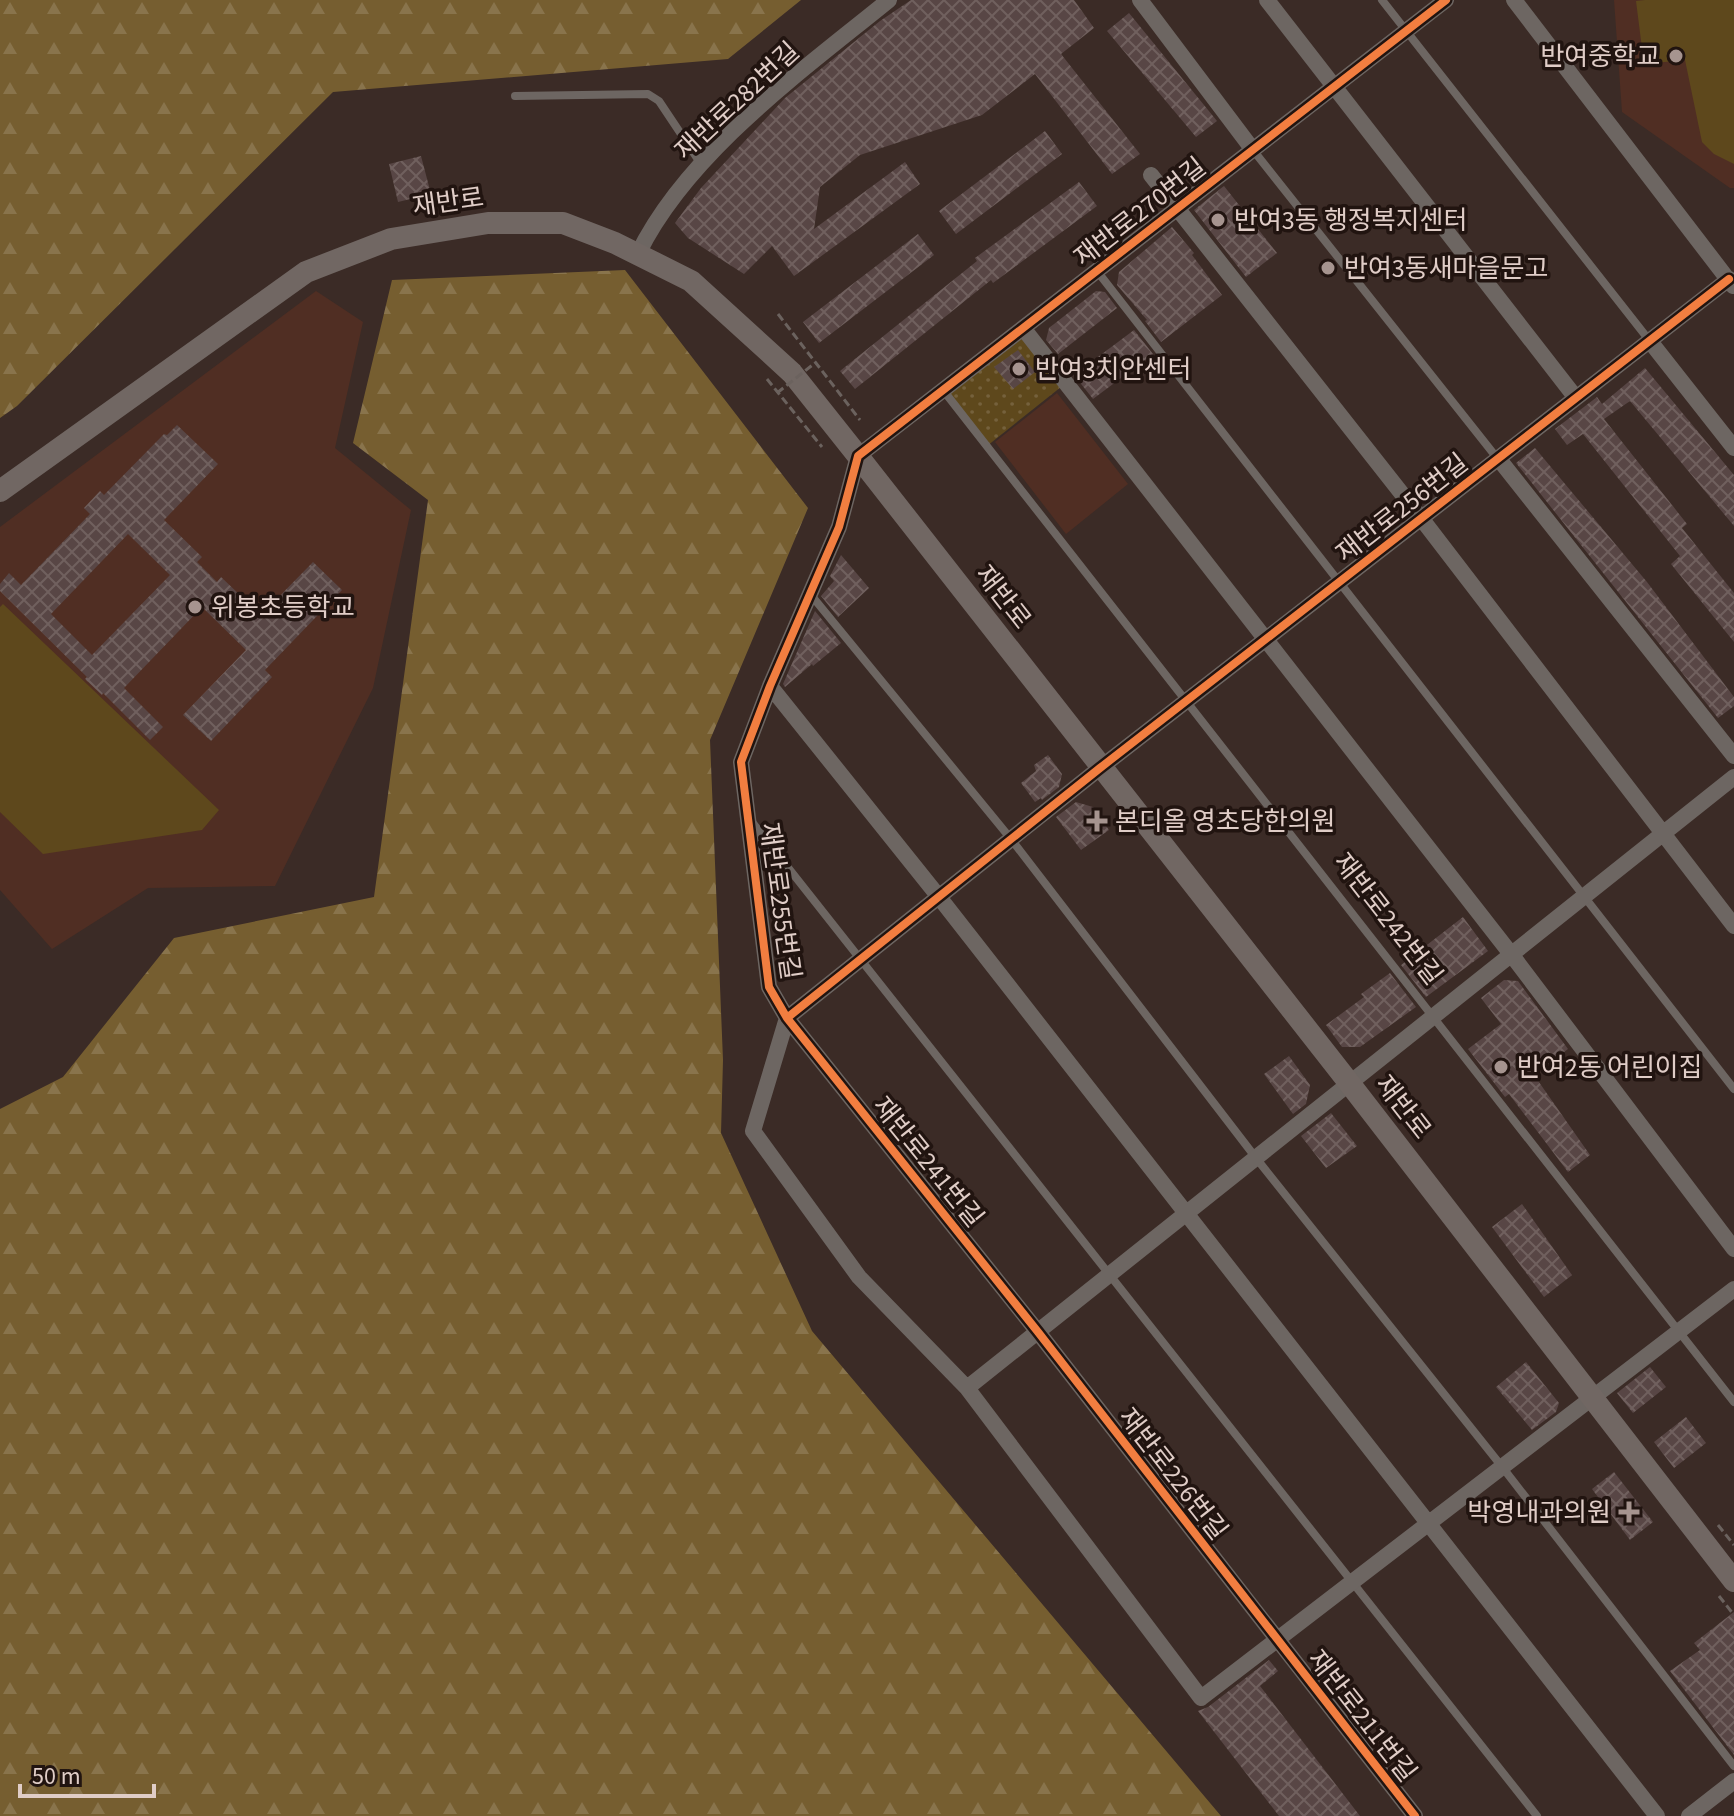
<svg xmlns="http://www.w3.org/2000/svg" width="1734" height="1816" font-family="'Source Sans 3','Noto Sans KR',sans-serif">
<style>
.built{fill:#502e23}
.green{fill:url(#green-dots)}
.forest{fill:url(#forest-firs)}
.pitch{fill:#5e481c}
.building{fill:url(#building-cross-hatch);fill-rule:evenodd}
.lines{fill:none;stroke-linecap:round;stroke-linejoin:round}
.path{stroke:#6b625e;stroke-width:3;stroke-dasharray:8 4;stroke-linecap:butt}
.service{stroke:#6d6662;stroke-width:8}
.minor{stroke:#6d6662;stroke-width:16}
.secondary{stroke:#716763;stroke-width:22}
.path-bridge{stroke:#6b625e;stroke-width:3;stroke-dasharray:8 4;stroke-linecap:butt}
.cycleway-casing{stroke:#211410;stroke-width:13}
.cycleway{stroke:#f27e40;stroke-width:8}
.poi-dot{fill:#a6948f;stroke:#211410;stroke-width:3}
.labels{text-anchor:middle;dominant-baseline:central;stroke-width:7;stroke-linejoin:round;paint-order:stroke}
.poi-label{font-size:26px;fill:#e0cdc7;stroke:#211410;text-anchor:start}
.street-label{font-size:26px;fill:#e0cdc7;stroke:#211410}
</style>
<defs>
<pattern id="green-dots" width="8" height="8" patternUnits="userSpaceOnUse" patternTransform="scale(2)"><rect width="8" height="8" fill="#5e481c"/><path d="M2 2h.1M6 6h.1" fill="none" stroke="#75613c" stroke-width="1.8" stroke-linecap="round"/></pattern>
<pattern id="forest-firs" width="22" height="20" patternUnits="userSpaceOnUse" patternTransform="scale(2)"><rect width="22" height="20" fill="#765e30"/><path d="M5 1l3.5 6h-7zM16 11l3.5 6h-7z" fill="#89744c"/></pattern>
<pattern id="building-cross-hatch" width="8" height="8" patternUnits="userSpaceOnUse" patternTransform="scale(2)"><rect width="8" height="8" fill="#584645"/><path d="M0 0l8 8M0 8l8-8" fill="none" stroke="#70605e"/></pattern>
</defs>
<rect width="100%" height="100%" fill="#3b2b26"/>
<path class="built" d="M1614 0H1734V188H1730L1622 112Z
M316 291 363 322 335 448 411 510 373 688 275 886 148 888 52 949 0 890V527Z
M1057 393 1128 484 1066 534 995 442Z"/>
<path class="green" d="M1023 328 1066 383 987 446 943 390Z"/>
<path class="forest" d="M0 0H801L728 59 333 92 17 406 0 418Z
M625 270 808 508 710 740 723 1060 721 1133 812 1331 1221 1816H0V1109L63 1077 174 938 374 897 428 500 353 443 392 280Z"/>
<path class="pitch" d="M1645 0H1734V164L1714 154 1702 142 1685 60 1644 64 1636 1Z
M3 604 219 810 202 830 43 854 0 812V607Z"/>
<path class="building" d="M911 0H1074L1094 28 1061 54 1140 154 1112 174 1035 74 982 115 860 155 820 187 814 229 905 162 920 184 794 276 772 246 744 274 688 238 675 223 701 188 785 98 880 21Z
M1129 13 1217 121 1196 137 1107 31Z
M1045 131 1062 154 956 234 939 211Z
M421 156 431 194 398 202 389 164Z
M1079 182 1097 206 993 283 991 280 855 389 840 371 977 261 975 258Z
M1224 186 1277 253 1246 277 1194 210Z
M1172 227 1194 253 1192 255 1222 295 1161 342 1145 321 1147 320 1117 285 1119 272Z
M918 234 934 255 819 343 803 322Z
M1096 291 1105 292 1117 308 1058 354 1046 340 1049 328Z
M1134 330 1153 354 1093 399 1074 375Z
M1018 350 1035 372 1013 389 994 367Z
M1645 368 1734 475V526L1630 401 1604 419 1687 524 1682 528 1734 593V642L1671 564 1680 556 1583 434 1567 445 1555 429 1597 397 1602 404Z
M177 425 218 464 164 520 202 557 197 562 217 582 221 577 261 615 313 562 342 590 265 670 272 677 211 741 183 715 246 650 202 607 124 688 163 727 150 740 103 693 102 695 85 679 87 677 0 591V584L9 573 21 585 90 514 84 508 100 491 104 495 164 434 167 435ZM128 534 170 575 92 655 51 614Z
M1535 448 1647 582 1734 697V706L1718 718 1516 463Z
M841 555 869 588 838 617 821 596 834 581 830 576Z
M815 611 841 643 813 666 812 664 785 687 783 684Z
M1048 755 1062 774 1059 787 1042 800 1041 798 1035 802 1021 783 1036 771 1034 765Z
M1076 802 1093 807 1109 830 1081 850 1056 817Z
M1463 917 1488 951 1426 997 1401 965Z
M1390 973 1416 1007 1360 1047H1342L1326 1025 1364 997 1361 994Z
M1504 980 1518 981 1568 1049 1534 1075 1590 1155 1568 1172 1509 1094 1505 1097 1468 1049 1501 1024 1481 998Z
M1289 1056 1310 1085 1306 1104 1293 1114 1264 1074Z
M1331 1113 1357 1146 1326 1168 1301 1136Z
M1522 1204 1572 1275 1544 1297 1492 1227Z
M1526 1362 1559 1403 1556 1412 1532 1430 1496 1387Z
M1650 1367 1666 1387 1633 1413 1617 1393Z
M1686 1417 1706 1443 1674 1468 1654 1442Z
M1614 1472 1653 1522 1630 1540 1592 1489Z
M1734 1612V1755L1670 1671 1700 1650 1694 1643Z
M1269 1660 1278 1671 1260 1686 1360 1816H1279L1198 1711 1208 1707Z"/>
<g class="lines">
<path class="path" d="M778 314 860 420
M767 379 822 447
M1718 1525 1734 1545
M1719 1596 1734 1615"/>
<path class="service" d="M1382 0 1649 340
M515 96 648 94 659 101 701 164
M1253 150 1497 458
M1097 271 1734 1089
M943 390 1734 1402
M811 595 1011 839 1256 1158 1503 1468 1734 1766
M752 822 1537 1816"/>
<path class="minor" d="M1140 0 1253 150
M1267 0 1576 398
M1514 0 1733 286
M1151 175 1421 518 1734 926
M638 254C687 153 803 70 889 0
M1023 328 1511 954 1734 1249
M1649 340 1734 448
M1498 458 1734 756
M770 686 939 897 1657 1816
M787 1018 753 1131 859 1277 967 1388 1201 1698 1734 1289
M787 1018 1100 768 1729 279
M967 1388 1734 777
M1415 1816 1038 1332 787 1018 769 987 741 762 770 686 839 527 858 456 1446 0
M1689 1816 1734 1781"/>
<path class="secondary" d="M0 491 306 272 391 239 488 223H563L615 243 691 281 792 373 858 456 1350 1084 1734 1581"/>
<path class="path-bridge" d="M777 393 815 363"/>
<g class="cycleway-casing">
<path id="cycleway" d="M787 1018 1100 768 1729 279
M1415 1816 1038 1332 787 1018 769 987 741 762 770 686 839 527 858 456 1446 0"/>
</g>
<use href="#cycleway" class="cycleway"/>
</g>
<g class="poi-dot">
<circle cx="1676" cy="56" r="8"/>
<circle cx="1218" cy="220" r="8"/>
<circle cx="1328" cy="268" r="8"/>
<circle cx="1019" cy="369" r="8"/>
<circle cx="195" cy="607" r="8"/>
<path d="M1093 809h8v8h8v8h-8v8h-8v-8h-8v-8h8z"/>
<circle cx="1501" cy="1067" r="8"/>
<path d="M1625 1500h8v8h8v8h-8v8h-8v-8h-8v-8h8z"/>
</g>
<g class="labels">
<g class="poi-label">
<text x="1660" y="56" text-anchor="end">반여중학교</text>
<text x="1234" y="220">반여3동 행정복지센터</text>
<text x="1344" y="268">반여3동새마을문고</text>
<text x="1035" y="369">반여3치안센터</text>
<text x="211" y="607">위봉초등학교</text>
<text x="1115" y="821">본디올 영초당한의원</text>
<text x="1517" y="1067">반여2동 어린이집</text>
<text x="1611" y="1512" text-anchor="end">박영내과의원</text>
</g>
<g class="street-label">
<text transform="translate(737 101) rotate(-43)">재반로282번길</text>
<text transform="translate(448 202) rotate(-8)">재반로</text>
<text transform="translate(1140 212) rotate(-38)">재반로270번길</text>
<text transform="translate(1402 508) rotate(-38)">재반로256번길</text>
<text transform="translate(1003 597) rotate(52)">재반로</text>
<text transform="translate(780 901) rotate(82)">재반로255번길</text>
<text transform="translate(1388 919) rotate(52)">재반로242번길</text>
<text transform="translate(1403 1107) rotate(52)">재반로</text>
<text transform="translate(928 1162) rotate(51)">재반로241번길</text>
<text transform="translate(1173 1474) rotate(52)">재반로226번길</text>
<text transform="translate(1362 1716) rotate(52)">재반로211번길</text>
</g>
</g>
<path d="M20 1784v12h134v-12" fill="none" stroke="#e0cdc7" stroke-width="4"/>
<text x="32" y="1784" font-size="24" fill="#e0cdc7" stroke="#211410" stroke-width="6" paint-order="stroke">50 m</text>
</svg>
